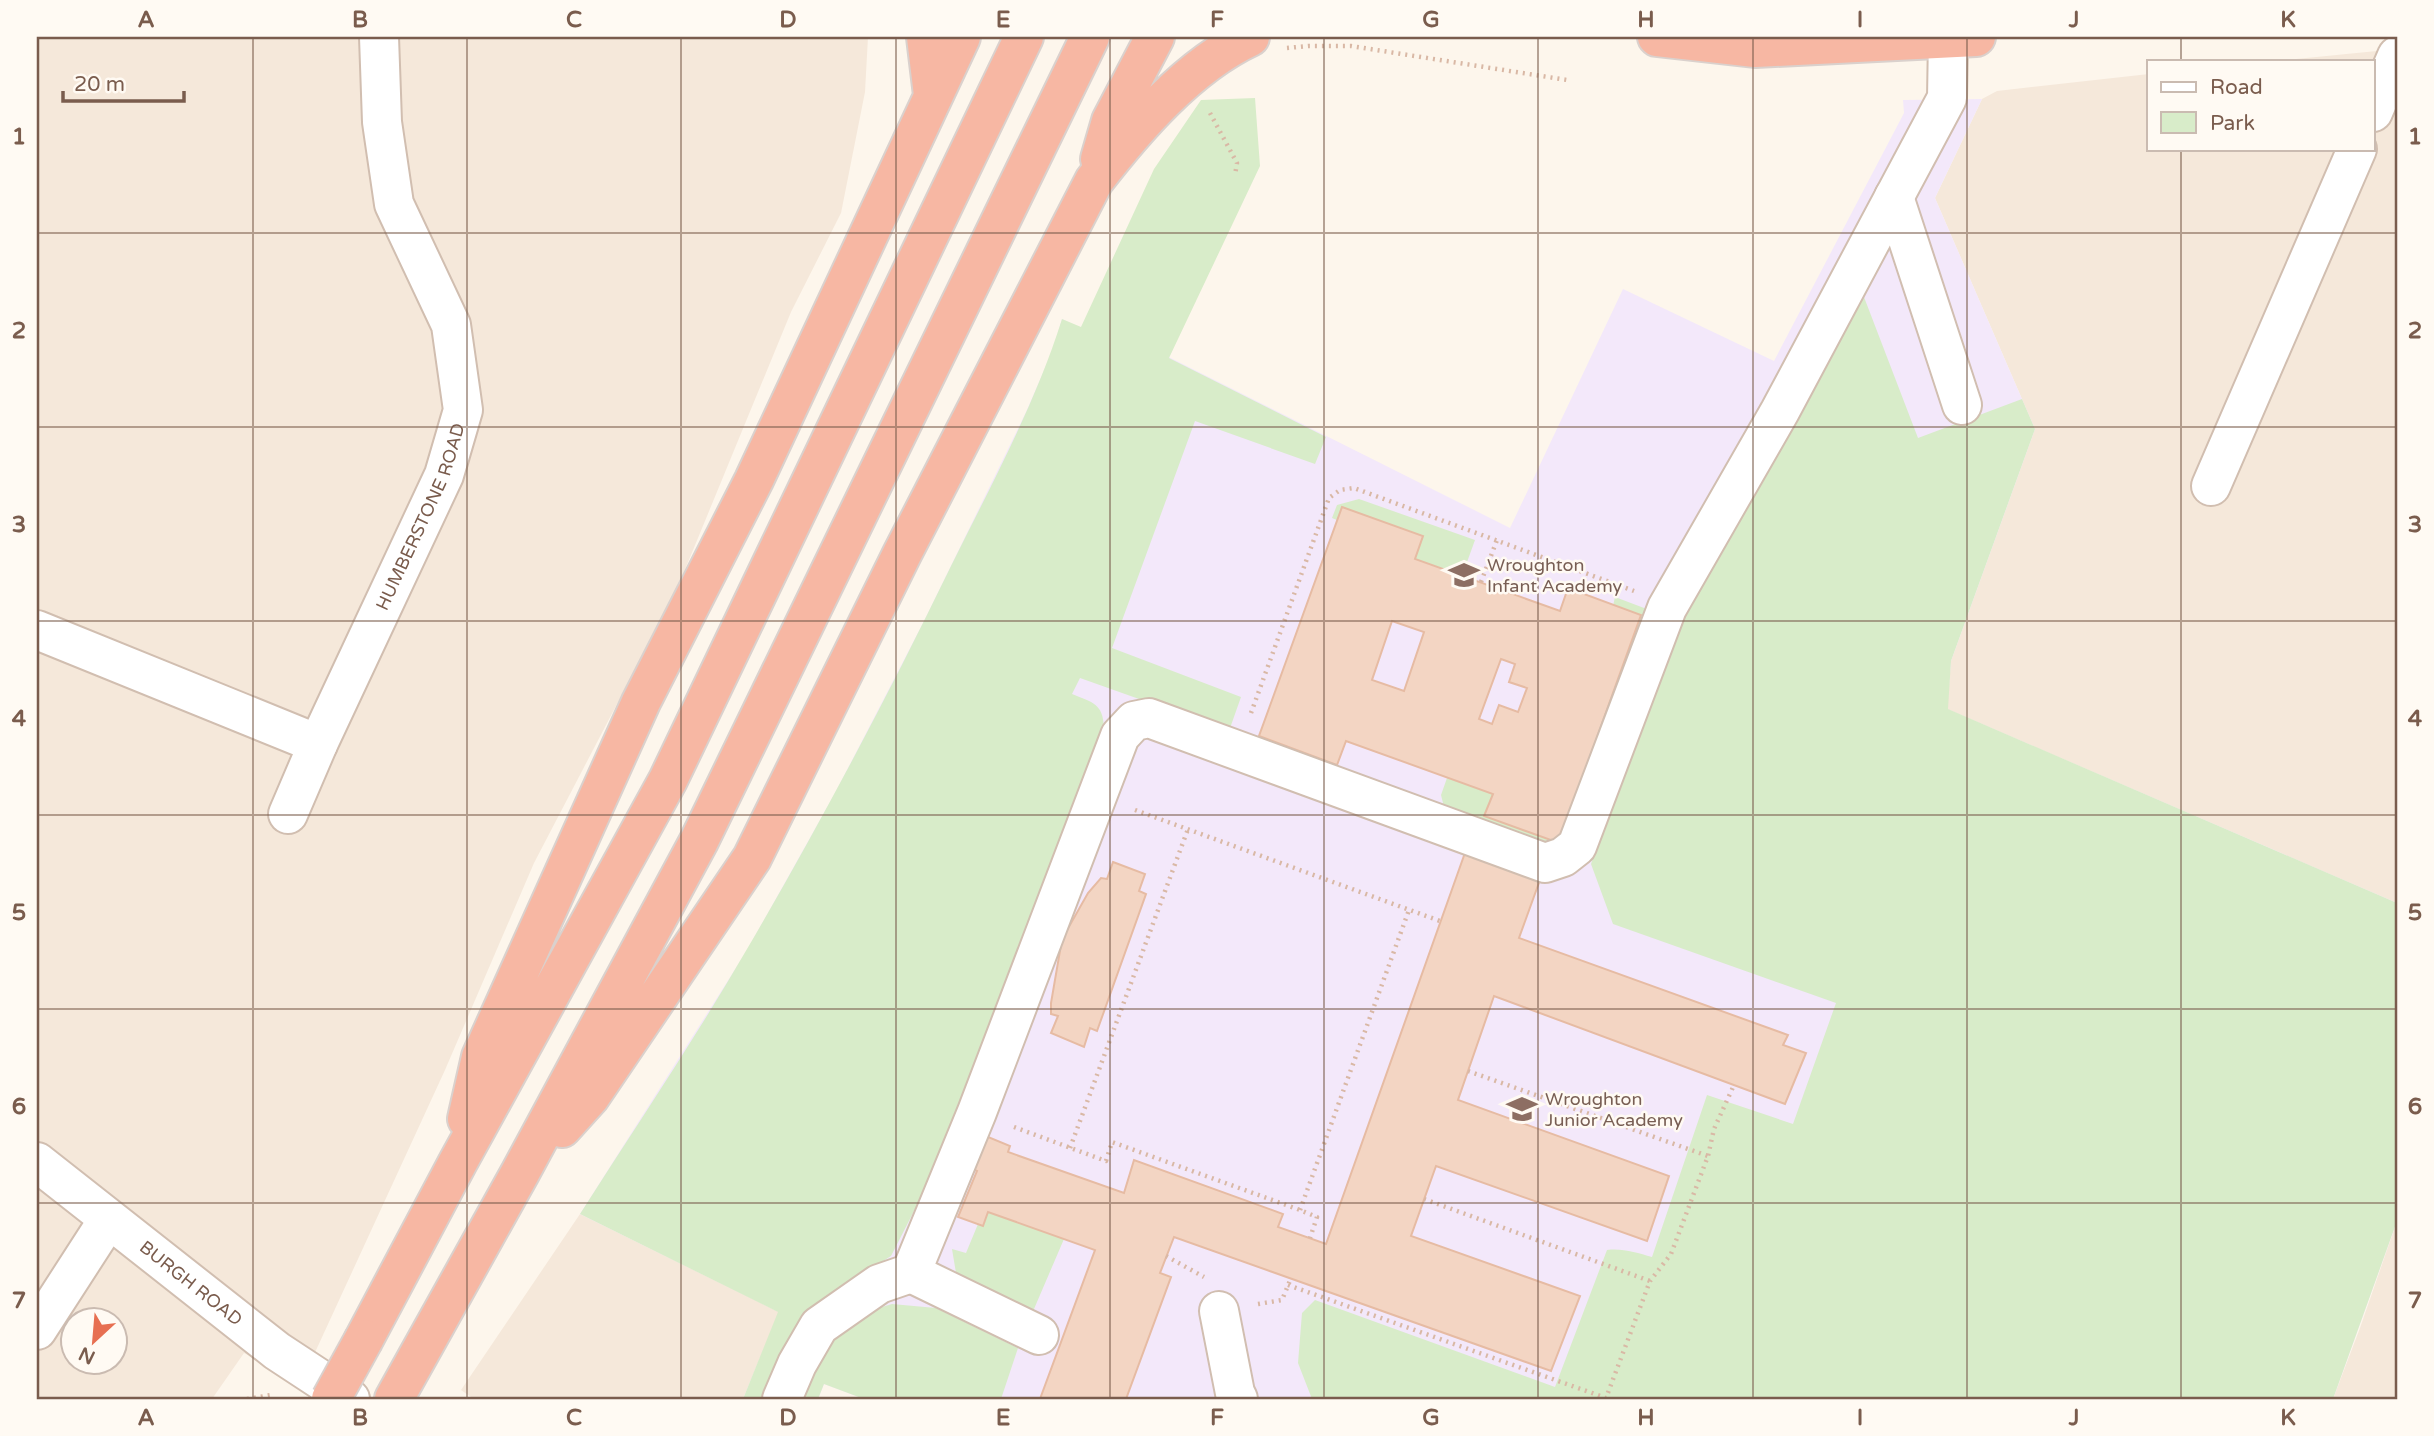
<svg xmlns="http://www.w3.org/2000/svg" width="2434" height="1436" font-family="'Varela Round',sans-serif">
<style>
.residential{fill:#f5e8da;fill-rule:evenodd}
.education{fill:#f3e8fa}
.green{fill:#d8ecc9}
.building{fill:#f3d5c3;stroke:#e6bba3;stroke-width:2;fill-rule:evenodd}
.lines{fill:none;stroke-linecap:round;stroke-linejoin:round}
.minor-casing{stroke:#d1beb0;stroke-width:42}
.highway-casing{stroke:#dad1cd;stroke-width:42}
.path{stroke:#d9b8a5;stroke-width:4.5;stroke-dasharray:2 5;stroke-linecap:butt}
.minor{stroke:#fff;stroke-width:38}
.highway{stroke:#f7b7a3;stroke-width:38}
.highway-bridge-casing{stroke:#dad1cd;stroke-width:42;stroke-linecap:butt}
.highway-bridge{stroke:#f7b7a3;stroke-width:38}
.grid{fill:none;stroke:#7a5c4d;stroke-width:2;stroke-opacity:0.55}
.labels{text-anchor:middle;dominant-baseline:central;stroke-width:5;stroke-linejoin:round;paint-order:stroke}
.street-label{font-size:18px;fill:#7a5c4d;stroke:#fffaf3}
.education-label{font-size:18px;fill:#785e54;stroke:#fffaf3;text-anchor:start}
.neatline{fill:none;stroke:#7a5c4d;stroke-width:2.5}
.grid-label{font-size:23px;text-anchor:middle;font-weight:bold;fill:#7a5c4d}
</style>
<rect width="100%" height="100%" fill="#fdf6ec"/>
<path class="residential" d="M37 37H868L865 92 841 213 791 312 677 589 534 863 445 1070 300 1385 244 1353 212 1399H37ZM74 1320H116V1362H74Z
M2397 49V903L1947 709 1951 661 2035 429 1935 198 1982 99 1997 91 2149 74V149H2373V61H2277Z
M580 1214 779 1312 743 1399H474L461 1390Z
M2397 1221V1399H2333L2360 1328Z"/>
<path class="education" d="M1982 99 1935 198 2035 429 1951 661 1947 709 2397 903V1221L2333 1399H864L824 1384 818 1399H743L779 1312 580 1214 746 952 835 793 924 621 1026 412 1052 352 1062 319 1081 328 1087 316 1510 528 1623 289 1774 361 1904 113 1903 100Z"/>
<path class="green" d="M1255 98 1260 166 1169 358 1326 437 1315 464 1195 421 1112 648 1241 697 1229 731 1080 678 1072 694C1093 703 1103 703 1104 728L958 1120 912 1215 891 1256 847 1284 768 1399H743L778 1312 580 1214C636 1126 695 1039 747 949 820 824 888 696 951 566 991 485 1035 405 1062 319L1081 327 1154 169 1201 100Z
M1859 284 1918 438 2022 399 2035 429 1951 661 1948 709 2397 903V1221L2333 1399H1312L1298 1363 1302 1313 1315 1300 1555 1387 1607 1250C1623 1248 1637 1253 1652 1257L1707 1095 1793 1124 1836 1003 1613 924 1591 864 1645 705 1672 639Z
M1359 499 1475 540 1462 576 1415 559 1423 536 1342 507 1337 520 1332 518 1337 505Z
M1615 597 1652 611 1558 850 1445 811 1441 795 1447 778 1493 794 1485 816 1559 842Z
M988 1212 1064 1239 1031 1316 968 1290 956 1273 952 1249 966 1253 978 1224 983 1225Z
M892 1304 936 1308 1018 1348 1001 1399H864L824 1384 818 1399H797L827 1340 872 1310Z"/>
<path class="building" d="M1342 507 1423 536 1415 559 1560 611 1568 588 1641 615 1559 843 1484 816 1493 794 1346 741 1337 765 1259 736ZM1392 621 1424 632 1404 691 1372 680ZM1501 659 1515 664 1509 682 1527 688 1518 712 1499 705 1492 724 1479 719Z
M1466 850 1541 877 1519 938 1788 1035 1783 1045 1806 1053 1785 1104 1494 996 1458 1100 1669 1176 1647 1241 1436 1166 1411 1236 1580 1296 1551 1371 1174 1237 1160 1273 1171 1277 1126 1399H1040L1095 1250 988 1212 983 1226 958 1217 977 1171 967 1166 981 1134 1010 1146 1008 1152 1124 1193 1134 1160 1283 1214 1278 1227 1326 1244Z
M1113 862 1145 874 1139 891 1146 894 1097 1031 1090 1028 1084 1047 1051 1033 1058 1016 1051 1014V1003L1062 939 1088 893 1101 878 1107 879Z"/>
<g class="lines">
<g class="minor-casing">
<g id="minor">
<path d="M2373 112 2397 56"/>
<path d="M1894 197 1962 405"/>
<path d="M2211 486 2357 149"/>
<path id="s1" d="M37 630 318 744 444 475 463 410 451 325 394 204 382 122 379 37"/>
<path d="M288 814 318 744"/>
<path id="s2" d="M37 1162 277 1351 350 1399"/>
<path d="M911 1273 1039 1335"/>
<path d="M1219 1311 1235 1393 1238 1399"/>
<path d="M37 1330 108 1220"/>
<path d="M782 1399 797 1364 819 1326 879 1284 911 1273 977 1112 1120 736 1134 721 1149 718 1545 863 1563 857 1577 846 1667 608 1780 411 1947 98 1948 38"/>
</g>
</g>
<g class="highway-casing">
<path id="highway" d="M926 37 933 95
M1657 37 1755 48 1976 37
M1100 159 1111 121 1155 37
M467 1119 481 1057 641 702 754 480 961 37
M562 1128 590 1097 752 858 902 554 1094 181C1135 128 1188 66 1250 37
M364 1339 458 1162 668 780 1024 37
M394 1399 520 1173 699 841 1090 37"/>
</g>
<path class="path" d="M1287 48 1308 46H1351L1567 80
M1210 113 1237 163 1235 175
M1481 582 1497 540
M1251 713 1329 498 1340 490 1354 488 1634 591
M1135 810 1440 921
M1468 1071 1708 1156
M1014 1127 1106 1161 1112 1142 1300 1210 1317 1217 1310 1238
M1070 1148 1188 829
M1424 1199 1650 1281
M1300 1210 1409 910
M1166 1256 1204 1277
M1288 1285 1606 1398 1650 1281 1671 1254 1708 1156 1714 1129 1734 1085
M1258 1304 1282 1300 1291 1278
M247 1399 271 1395"/>
<use href="#minor" class="minor"/>
<use href="#highway" class="highway"/>
<g class="highway-bridge-casing">
<path id="highway-bridge" d="M331 1399 364 1339"/>
</g>
<use href="#highway-bridge" class="highway-bridge"/>
</g>
<path class="grid" d="M253 37V1399M467 37V1399M681 37V1399M896 37V1399M1110 37V1399M1324 37V1399M1538 37V1399M1753 37V1399M1967 37V1399M2181 37V61M2181 149V1399M37 233H2397M37 427H2397M37 621H2397M37 815H2397M37 1009H2397M37 1203H2397"/>
<defs>
<g id="school-bare" transform="scale(2.415)"><path d="M0-5L7-2L0 1L-7-2ZM-4 1L0 2.5L4 1V4Q0 6-4 4Z" fill="#8d6e63" stroke="#fffaf3" stroke-width="2.5" paint-order="stroke"/></g>
</defs>
<g fill-rule="evenodd">
<use href="#school-bare" x="1464" y="575"/>
<use href="#school-bare" x="1522" y="1109"/>
</g>
<g class="labels">
<g class="street-label">
<text stroke="none"><textPath href="#s1" startOffset="553">HUMBERSTONE ROAD</textPath></text>
<text stroke="none"><textPath href="#s2" startOffset="196">BURGH ROAD</textPath></text>
</g>
<g class="education-label">
<text x="1487" y="565">Wroughton<tspan x="1487" dy="21">Infant Academy</tspan></text>
<text x="1545" y="1099">Wroughton<tspan x="1545" dy="21">Junior Academy</tspan></text>
</g>
</g>
<rect width="2434" height="1436" fill="none" stroke="#fffaf3" stroke-width="77"/>
<rect x="2147" y="60" width="228" height="91" fill="#fffaf3" stroke="#cabbb1" stroke-width="2"/>
<rect x="2161" y="82" width="35" height="10" fill="#ffffff" stroke="#cabbb1" stroke-width="2"/>
<text x="2210" y="94" font-size="21" fill="#7a5c4d">Road</text>
<rect x="2161" y="112" width="35" height="21" fill="#d8ecc9" stroke="#cabbb1" stroke-width="2"/>
<text x="2210" y="130" font-size="21" fill="#7a5c4d">Park</text>
<g transform="translate(94 1341) rotate(206)"><circle r="33" fill="#fffaf3" stroke="#cabbb1" stroke-width="2"/>
<path d="M0-5L12 26L0 18L-12 26Z" fill="#e76f51"/>
<text y="-10" font-size="19" font-weight="bold" text-anchor="middle" fill="#7a5c4d">N</text>
</g>
<path d="M63 91v10h121v-10" fill="none" stroke="#7a5c4d" stroke-width="3.5"/>
<text x="74" y="91" font-size="21" fill="#7a5c4d" stroke="#fffaf3" stroke-width="5" paint-order="stroke">20 m</text>
<rect x="38" y="38" width="2358" height="1360" class="neatline"/>
<g class="grid-label">
<text x="146" y="27">A</text>
<text x="360" y="27">B</text>
<text x="574" y="27">C</text>
<text x="788" y="27">D</text>
<text x="1003" y="27">E</text>
<text x="1217" y="27">F</text>
<text x="1431" y="27">G</text>
<text x="1646" y="27">H</text>
<text x="1860" y="27">I</text>
<text x="2074" y="27">J</text>
<text x="2288" y="27">K</text>
<text x="19" y="144">1</text>
<text x="2415" y="144">1</text>
<text x="19" y="338">2</text>
<text x="2415" y="338">2</text>
<text x="19" y="532">3</text>
<text x="2415" y="532">3</text>
<text x="19" y="726">4</text>
<text x="2415" y="726">4</text>
<text x="19" y="920">5</text>
<text x="2415" y="920">5</text>
<text x="19" y="1114">6</text>
<text x="2415" y="1114">6</text>
<text x="19" y="1308">7</text>
<text x="2415" y="1308">7</text>
<text x="146" y="1425">A</text>
<text x="360" y="1425">B</text>
<text x="574" y="1425">C</text>
<text x="788" y="1425">D</text>
<text x="1003" y="1425">E</text>
<text x="1217" y="1425">F</text>
<text x="1431" y="1425">G</text>
<text x="1646" y="1425">H</text>
<text x="1860" y="1425">I</text>
<text x="2074" y="1425">J</text>
<text x="2288" y="1425">K</text>
</g>
</svg>
